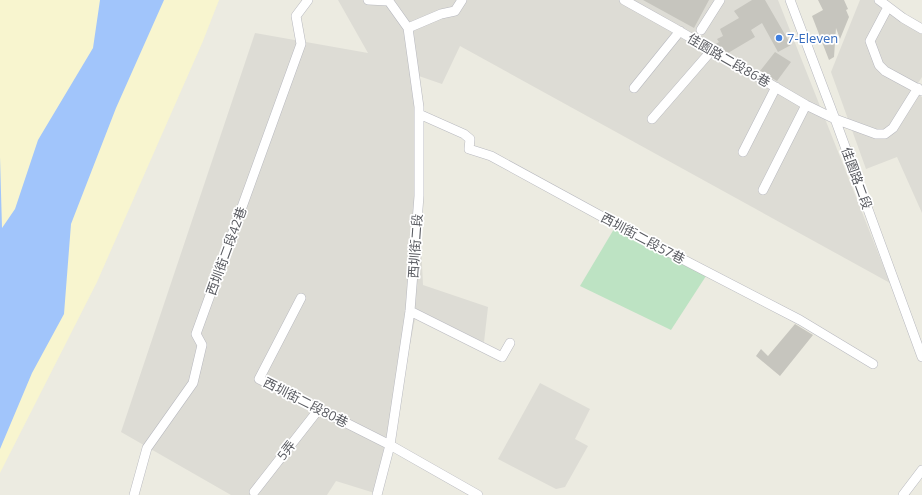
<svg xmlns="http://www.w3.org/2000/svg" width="922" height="495" font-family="'Open Sans','Noto Sans TC',sans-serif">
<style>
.industrial{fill:#dddcd5}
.green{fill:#bde3c3}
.sand{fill:#f8f5cf}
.water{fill:#a1c5fb}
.building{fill:#c6c5be}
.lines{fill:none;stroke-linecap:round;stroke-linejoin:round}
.minor-casing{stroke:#b8b9bf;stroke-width:10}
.minor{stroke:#fff;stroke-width:9}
.shop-dot{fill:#3f7fe0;stroke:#fff;stroke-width:1.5}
.labels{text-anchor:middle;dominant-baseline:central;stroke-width:3.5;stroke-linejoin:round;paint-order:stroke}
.shop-label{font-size:13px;fill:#366cbe;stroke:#fff;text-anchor:start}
.street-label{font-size:13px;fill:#595b61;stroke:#fff}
</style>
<rect width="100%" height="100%" fill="#ecebe1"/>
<path class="industrial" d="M338 0H778L890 283 460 46 442 84 413 74 423 285 488 307 484 342 415 319 381 495 336 481 327 495H231L121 432 255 33 368 53Z
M860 0H875L922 32V77L913 91 922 97V213L897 157 866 169 831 72Z
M540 383 590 409 575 439 588 446 565 487 556 489 498 459Z"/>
<path class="green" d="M614 229 706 276 671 330 580 286Z"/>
<path class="sand" d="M0 0H219L203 41 97 282 0 473Z"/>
<path class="water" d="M100 0H164L116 108 71 224 64 314 32 373 0 449V157L2 228 15 209 38 140 93 48Z"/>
<path class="building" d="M643 0H709L694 28Z
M752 0H765L791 45 778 52 762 23 751 30 755 37 728 53 714 45 719 42 717 39 723 36 720 29 739 18 734 11Z
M818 0H844L848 9 846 10 849 17 840 39 836 28 834 57 829 60 812 16 823 10Z
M775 52 791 62 777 81 760 71Z
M795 324 813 335 780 376 756 356 761 349 768 356Z"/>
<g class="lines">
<g class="minor-casing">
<path id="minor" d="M368 0 388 1
M624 0 674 28 806 105 835 119 876 134H885L893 128 918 88
M790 0 835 119 922 357
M879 0 903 18 922 29
M888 7 870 41 879 65 885 71 922 91
M408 28 441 14 455 11 462 0
M701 30 720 0
M634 88 680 31
M419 114 464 134 470 139 469 149 491 156 632 233 800 320 873 364
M652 119 712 50
M743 152 776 87
M763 190 806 105
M301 298 259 379 390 445 478 495
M410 311 502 357 510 343
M254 492 319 409
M134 495 147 448 193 383 202 345 196 334 301 44 296 16 308 0
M377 495 390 445 410 311 419 196V107L408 28 388 0
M903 495 922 470"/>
</g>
<use href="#minor" class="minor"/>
</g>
<circle class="shop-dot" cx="779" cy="38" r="4"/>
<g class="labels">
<g class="shop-label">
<text x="787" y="38">7-Eleven</text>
</g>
<g class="street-label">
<text transform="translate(729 60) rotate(30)">佳園路二段86巷</text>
<text transform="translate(857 178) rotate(70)">佳園路二段</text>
<text transform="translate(643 238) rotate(28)">西圳街二段57巷</text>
<text transform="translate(415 246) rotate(-86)">西圳街二段</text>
<text transform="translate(226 251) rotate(-70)">西圳街二段42巷</text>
<text transform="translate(306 402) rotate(27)">西圳街二段80巷</text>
<text transform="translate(286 450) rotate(-52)">5弄</text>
</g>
</g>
</svg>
